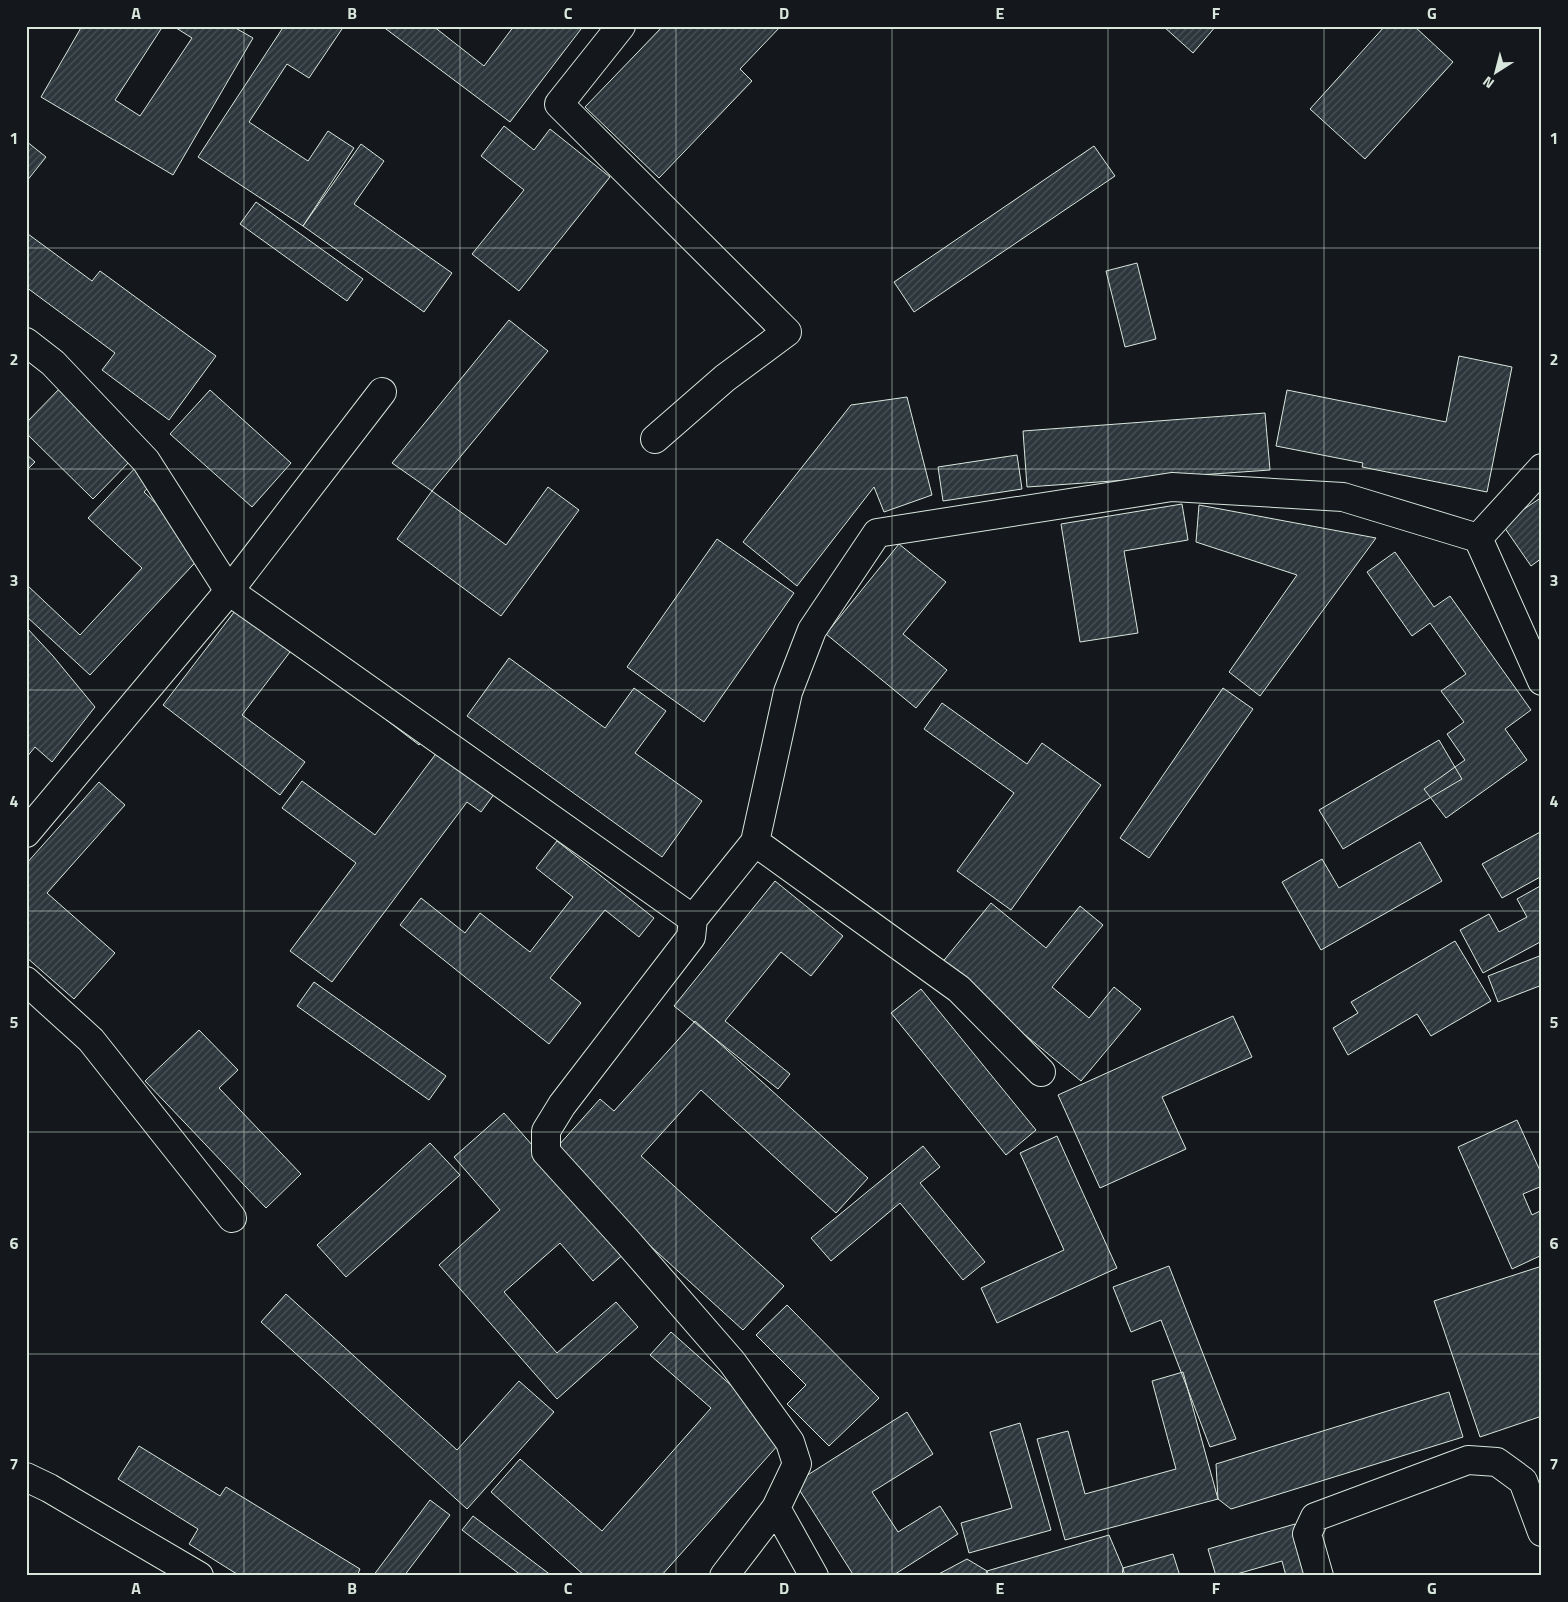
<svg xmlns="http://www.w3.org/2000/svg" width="1568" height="1602" font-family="'Titillium Web',sans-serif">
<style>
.building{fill:url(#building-hatch);stroke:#d8e6dc}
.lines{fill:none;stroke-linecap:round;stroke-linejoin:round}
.minor-casing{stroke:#d8e6dc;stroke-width:30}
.minor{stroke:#14181c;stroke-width:28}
.grid{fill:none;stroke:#d8e6dc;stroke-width:1;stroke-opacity:0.55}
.neatline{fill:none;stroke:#d8e6dc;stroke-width:2}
.grid-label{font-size:16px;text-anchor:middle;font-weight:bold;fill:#d8e6dc}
</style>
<defs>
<pattern id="building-hatch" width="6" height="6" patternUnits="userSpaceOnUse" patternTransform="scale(1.25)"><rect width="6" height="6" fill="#2c363c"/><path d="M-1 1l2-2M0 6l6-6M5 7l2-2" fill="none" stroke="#4a5358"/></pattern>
</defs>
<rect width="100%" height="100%" fill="#14181c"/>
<path class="building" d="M82 26H163L115 100 140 116 192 38 173 26H232L253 38 173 175 41 97Z
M284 26H344L309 78 287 64 249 122 308 161 328 131 354 148 303 226 198 157Z
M382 26H433L484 66 514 26H577L581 29 510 122Z
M663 26H781L740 69 752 81 659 178 585 107Z
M1163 26H1216L1193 53Z
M1385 26H1414L1453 62 1365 159 1310 109Z
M504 126 534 150 550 129 610 177 519 291 472 254 524 190 481 156Z
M26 141 46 157 26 182Z
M361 144 384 161 354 204 452 273 424 312 303 226Z
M1094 146 1115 176 914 312 894 282Z
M256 202 363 279 347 301 240 224Z
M28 234 92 281 100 271 216 356 169 420 102 370 115 353 26 287V237Z
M1137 263 1156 339 1125 347 1106 271Z
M509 320 548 351 432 491 392 463Z
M1459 356 1512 367 1487 492 1362 467 1363 463 1276 446 1287 390 1446 422Z
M63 385 135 456 93 499 26 433V423Z
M210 390 291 463 252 507 170 434Z
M907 397 932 495 884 512 874 487 797 586 743 542 851 405Z
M1265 413 1270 470 1027 487 1023 431Z
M26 454 35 462 26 471Z
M1017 455 1022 489 943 501 938 467Z
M139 464 156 479 144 492 206 551 90 675 26 616V588L28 586 80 635 142 568 88 518Z
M548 487 579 510 501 616 397 539 432 491 506 545Z
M1542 497V558L1531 566 1502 524Z
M1182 504 1188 540 1124 551 1138 633 1080 642 1061 524Z
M1199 505 1376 538 1260 696 1229 672 1297 575 1196 542Z
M717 539 794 593 704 722 627 667Z
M899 544 946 582 903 634 947 670 916 708 826 634Z
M1395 552 1434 607 1450 596 1531 710 1505 729 1527 760 1446 818 1424 789 1465 760 1447 734 1464 722 1441 691 1466 674 1430 623 1412 636 1367 572Z
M251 590 432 728 419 745 293 648 242 715 305 762 280 795 163 705Z
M26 627 53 656 95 707 52 762 35 747 26 758Z
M509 658 605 728 634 688 666 711 635 753 702 801 662 857 467 716Z
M1223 688 1253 709 1149 858 1120 838Z
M942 703 1027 764 1042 743 1101 785 1011 910 957 871 1014 793 924 729Z
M1439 740 1462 779 1343 849 1319 810Z
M444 743 500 786 481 812 467 802 332 982 290 951 356 863 282 808 302 781 375 835Z
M99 782 125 805 47 893 115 953 74 999 26 957V864Z
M1542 831V876L1502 898 1482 864Z
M557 841 654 918 639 937 605 910 550 978 581 1003 549 1044 400 925 421 898 465 933 480 913 530 952 573 897 536 868Z
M1420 842 1442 881 1321 950 1282 882 1322 859 1339 888Z
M775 881 843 936 811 976 781 952 725 1021 790 1074 778 1089 674 1006Z
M1542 885V941L1483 973 1460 930 1489 914 1499 932 1527 917 1517 899Z
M991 903 1046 948 1080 906 1103 925 1052 987 1089 1018 1114 987 1141 1009 1081 1081 940 965Z
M1455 941 1491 1001 1431 1036 1417 1014 1348 1055 1333 1028 1358 1013 1351 1002Z
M1542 955V985L1498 1002 1488 976Z
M314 982 446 1076 429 1100 297 1006Z
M921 989 1036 1130 1006 1155 891 1013Z
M1233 1016 1252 1057 1162 1097 1186 1149 1100 1188 1058 1095Z
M695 1021 868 1178 836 1213 701 1090 641 1156 784 1286 743 1330 550 1155 600 1099 614 1111Z
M199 1030 238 1070 219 1088 301 1174 266 1208 145 1081Z
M504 1113 626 1252 593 1281 560 1243 504 1292 557 1353 616 1302 638 1327 557 1399 439 1265 500 1210 454 1157Z
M1517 1120 1542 1175V1186L1523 1194 1532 1215 1542 1210V1255L1512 1269 1458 1147Z
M1057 1136 1117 1268 997 1323 981 1288 1064 1250 1020 1153Z
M430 1143 460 1175 346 1277 317 1245Z
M923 1146 940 1167 920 1183 985 1262 963 1280 900 1203 831 1261 811 1238Z
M1169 1266 1236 1439 1210 1447 1161 1320 1131 1332 1113 1287Z
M1542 1266V1416L1480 1437 1434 1301Z
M286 1294 457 1450 519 1381 554 1412 467 1509 261 1322Z
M787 1305 879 1398 829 1446 787 1404 806 1385 756 1335Z
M671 1332 787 1435 661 1576H585L491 1492 520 1459 602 1531 711 1408 650 1355Z
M1183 1372 1218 1499 1065 1540 1037 1439 1068 1431 1085 1494 1176 1469 1152 1381Z
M1449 1392 1463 1437 1231 1509 1218 1499 1216 1464Z
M907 1412 933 1454 872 1492 898 1532 940 1506 958 1534 892 1576H854L795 1483Z
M1020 1423 1051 1530 969 1553 961 1523 1012 1508 990 1432Z
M139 1446 220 1496 226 1487 360 1569 357 1576H240L189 1544 198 1529 118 1479Z
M430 1500 450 1515 404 1576H373Z
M473 1516 552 1576H522L462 1530Z
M1295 1524 1309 1576H1286L1282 1561 1230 1576H1216L1208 1549Z
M1109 1535 1123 1568 1122 1576H989L987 1571Z
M1173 1554 1180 1576H1125L1123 1568Z
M967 1559 987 1571 986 1576H935Z"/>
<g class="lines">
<g class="minor-casing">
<path id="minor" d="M621 26 559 104 787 332 725 378 655 439
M26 342 53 363 146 461 229 591 693 919 691 937 562 1105 546 1131V1152L626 1240 732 1362 790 1442 797 1464 776 1508 724 1576
M1478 538 1542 468
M26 833 229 591 382 392
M755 842 788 692 812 630 877 533 1172 487 1343 497 1478 538 1542 681
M693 919 755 842 959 989 1041 1072
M26 981 91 1040 232 1218
M26 1477 49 1488 199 1576
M776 1508 814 1576
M1319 1576 1307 1534 1315 1517 1468 1460 1497 1462 1523 1481 1542 1532"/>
</g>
<use href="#minor" class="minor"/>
</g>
<path class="grid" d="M244 26V1576M460 26V1576M676 26V1576M892 26V1576M1108 26V1576M1324 26V1576M26 248H1542M26 469H1542M26 690H1542M26 911H1542M26 1132H1542M26 1354H1542"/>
<rect width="1568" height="1602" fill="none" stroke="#14181c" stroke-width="55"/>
<g transform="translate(1496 72) rotate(216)" stroke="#14181c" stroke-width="4" paint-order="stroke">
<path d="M0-4L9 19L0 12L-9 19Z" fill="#d8e6dc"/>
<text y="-8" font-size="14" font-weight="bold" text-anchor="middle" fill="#d8e6dc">N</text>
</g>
<rect x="28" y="28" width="1512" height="1546" class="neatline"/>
<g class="grid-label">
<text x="136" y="19">A</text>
<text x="352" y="19">B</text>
<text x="568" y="19">C</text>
<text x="784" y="19">D</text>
<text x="1000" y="19">E</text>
<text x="1216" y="19">F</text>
<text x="1432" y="19">G</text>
<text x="14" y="144">1</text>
<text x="1554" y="144">1</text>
<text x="14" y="365">2</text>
<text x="1554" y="365">2</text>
<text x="14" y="586">3</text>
<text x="1554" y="586">3</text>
<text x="14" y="807">4</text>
<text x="1554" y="807">4</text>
<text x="14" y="1028">5</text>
<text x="1554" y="1028">5</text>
<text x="14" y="1249">6</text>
<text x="1554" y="1249">6</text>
<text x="14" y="1470">7</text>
<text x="1554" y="1470">7</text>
<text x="136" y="1594">A</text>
<text x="352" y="1594">B</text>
<text x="568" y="1594">C</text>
<text x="784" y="1594">D</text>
<text x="1000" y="1594">E</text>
<text x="1216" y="1594">F</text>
<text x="1432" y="1594">G</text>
</g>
</svg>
